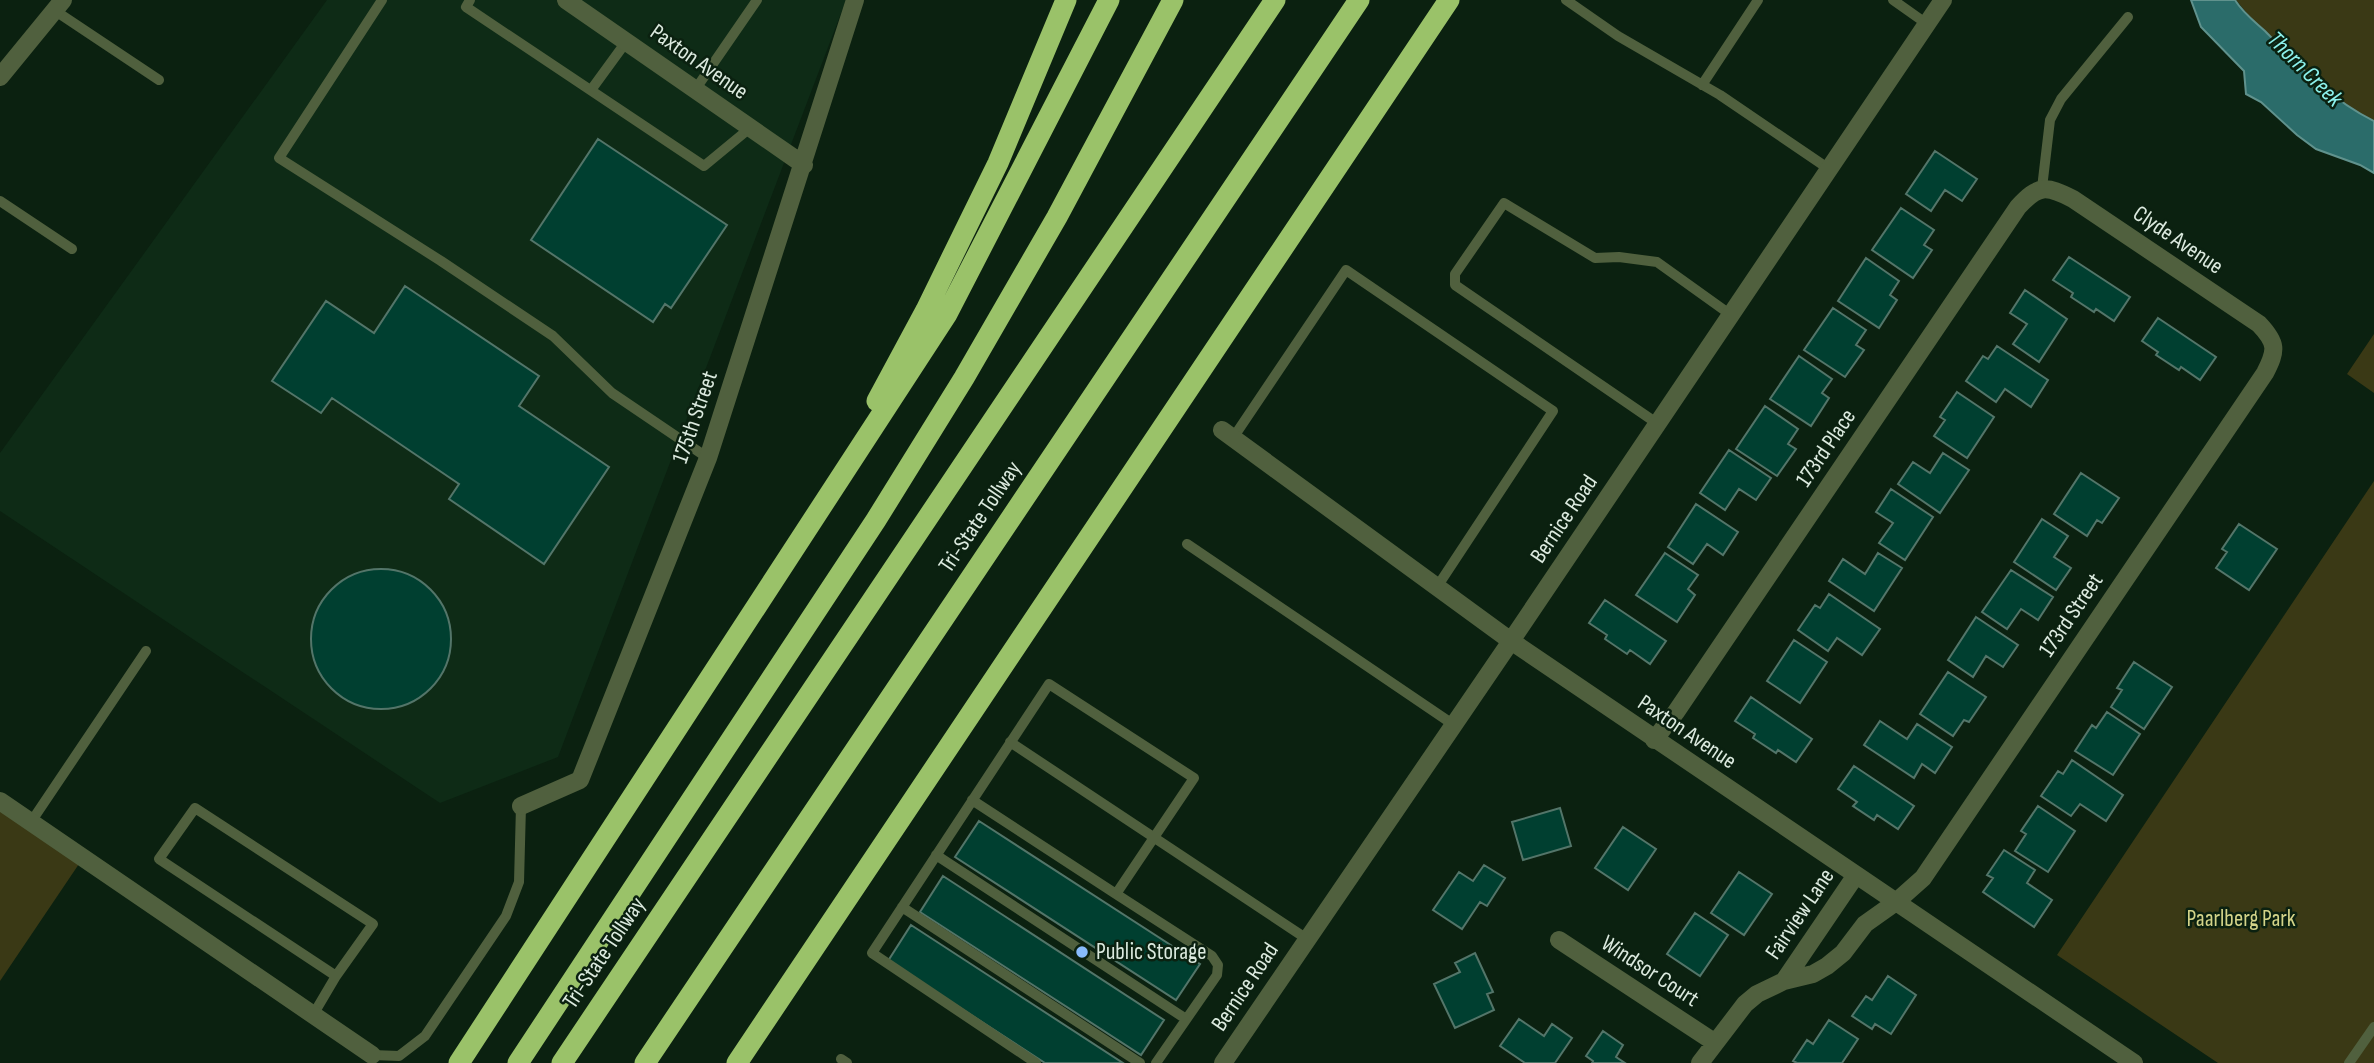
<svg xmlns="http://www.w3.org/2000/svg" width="2374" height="1063" font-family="'Sofia Sans Condensed',sans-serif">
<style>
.built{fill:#0e2b16}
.green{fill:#3a3915}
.water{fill:#2b6c6a;stroke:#60928d;stroke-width:2}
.building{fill:#003f30;stroke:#537569;stroke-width:2}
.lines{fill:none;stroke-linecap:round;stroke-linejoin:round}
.service{stroke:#50603e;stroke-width:10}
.minor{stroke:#50603e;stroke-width:18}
.motorway{stroke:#9ac269;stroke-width:21}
.poi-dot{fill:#88bbfc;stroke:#0b2110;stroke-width:2.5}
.labels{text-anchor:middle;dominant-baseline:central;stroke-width:5;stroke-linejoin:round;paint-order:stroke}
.street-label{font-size:23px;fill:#dceadf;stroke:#0b2110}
.park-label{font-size:23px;fill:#d4d489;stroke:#0b2110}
.poi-label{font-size:23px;fill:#dceadf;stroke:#0b2110;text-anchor:start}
.water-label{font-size:24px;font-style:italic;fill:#8cf1ec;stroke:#0b2110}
</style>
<rect width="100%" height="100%" fill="#0b2110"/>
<path class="built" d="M327 0H846L558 757 440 803 0 511V453Z"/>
<path class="green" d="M2236 0H2374V144L2269 40Z
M2374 334V393L2347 374Z
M2374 481V1063H2218L2057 955Z
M0 801 83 858 0 981Z"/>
<path class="water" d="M2191 0H2235C2243 13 2254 21 2265 31 2298 65 2331 100 2374 121V173L2360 165 2316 149 2297 135 2261 102 2246 94 2244 71 2201 27Z"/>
<path class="building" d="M598 139 727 225 671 308 665 304 653 322 531 240Z
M1935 151 1977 179 1962 201 1945 190 1931 211 1906 194Z
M1901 208 1934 230 1924 245 1932 250 1913 278 1872 250Z
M2069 257 2130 297 2114 321 2096 309 2094 312 2071 297 2073 293 2053 280Z
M1866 258 1899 281 1890 295 1897 300 1879 328 1838 301Z
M405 286 539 376 519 406 609 467 544 564 449 499 459 484 332 398 321 413 272 381 326 301 374 333Z
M2025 290 2067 319 2039 362 2013 344 2027 324 2010 313Z
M1833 308 1866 330 1856 345 1864 350 1845 377 1804 350Z
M2158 318 2216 357 2200 380 2181 367 2179 370 2156 355 2158 352 2142 341Z
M1997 346 2048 380 2031 407 2005 389 1996 402 1966 381 1983 356 1988 359Z
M1799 356 1832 379 1822 393 1829 398 1811 426 1770 399Z
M1957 392 1994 417 1967 458 1934 436 1945 420 1940 417Z
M1765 406 1798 429 1788 444 1796 449 1777 476 1736 449Z
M1729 450 1771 478 1756 500 1739 489 1725 510 1700 493Z
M1943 453 1969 470 1940 513 1898 484 1913 462 1930 473Z
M2081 473 2119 498 2102 523 2097 520 2087 536 2054 514Z
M1891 489 1933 517 1905 560 1879 543 1893 523 1876 512Z
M1696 504 1738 532 1723 555 1707 544 1693 564 1668 547Z
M2042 519 2068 536 2054 557 2071 568 2056 590 2014 562Z
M2239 524 2277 549 2249 590 2216 568 2227 552 2222 549Z
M1665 553 1698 575 1688 589 1695 595 1677 622 1636 595Z
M1878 553 1902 568 1874 611 1829 581 1843 559 1865 574Z
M311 639a70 70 0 1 1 140 0a70 70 0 1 1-140 0Z
M2011 570 2053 597 2038 620 2021 609 2007 629 1982 612Z
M1829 594 1880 629 1862 655 1837 638 1828 651 1798 630 1815 605 1820 608Z
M1605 600 1666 641 1650 664 1630 650 1627 654 1605 639 1607 635 1589 623Z
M1976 617 2018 645 2003 667 1986 656 1973 677 1948 660Z
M1794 640 1827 662 1800 703 1767 681Z
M2134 662 2172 687 2144 729 2111 707 2122 690 2117 688Z
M1948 672 1986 697 1969 722 1964 720 1953 736 1920 714Z
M1751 697 1812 739 1796 762 1778 750 1776 753 1753 738 1755 734 1735 721Z
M2107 712 2140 734 2113 775 2075 751 2092 725 2096 728Z
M1880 721 1907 739 1917 724 1952 747 1935 773 1922 764 1914 778 1864 745Z
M2072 760 2123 795 2106 821 2080 804 2071 816 2041 796 2058 771 2063 774Z
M1854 766 1914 806 1898 829 1877 815 1874 820 1853 806 1857 802 1838 789Z
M2038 806 2075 831 2048 872 2015 851 2026 834 2021 831Z
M1560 808 1571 846 1523 860 1512 822Z
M979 821 1200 964 1176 1000 955 857Z
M1623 827 1656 849 1628 890 1595 868Z
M2004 850 2035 870 2027 883 2052 900 2034 927 1983 892 1993 878 1987 875Z
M1484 865 1505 878 1487 906 1480 902 1462 929 1433 910 1459 872 1473 881Z
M1739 872 1772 894 1744 935 1711 913Z
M943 876 1164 1020 1141 1055 920 912Z
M1695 913 1728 935 1700 976 1667 954Z
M911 925 1123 1063H1045L888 961Z
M1475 953 1493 992 1487 994 1494 1010 1455 1028 1434 984 1460 972 1455 963Z
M1888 976 1916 995 1891 1034 1875 1024 1872 1029 1852 1016 1866 996 1872 1000Z
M1519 1019 1544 1036 1552 1024 1572 1038 1555 1063H1525L1500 1046Z
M1829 1020 1858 1039 1842 1063H1797L1793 1061 1807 1040 1813 1044Z
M1603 1031 1623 1045 1616 1057 1625 1063H1592L1593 1061 1586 1056Z"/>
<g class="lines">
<path class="service" d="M382 0 279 158 441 261 553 336 612 393 708 458
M470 0 466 7 704 166 750 128
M1566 0 1618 36 1720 95 1829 169
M1893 0 1927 24
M54 10 159 80
M1702 85 1758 0
M591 90 626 42
M695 90 757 0
M2042 188 2050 120 2061 99 2128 17
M0 201 72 249
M1658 424 1455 285V274L1504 203 1595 258 1619 257 1657 262 1731 315
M1233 438 1346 270 1553 411 1437 587
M1187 544 1454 725
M1010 742 1307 939
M972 800 1116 894
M31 822 146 651
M936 855 1186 1019
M902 907 1140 1063
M313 1015 336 976 373 924 195 808 159 859 336 976
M372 1055 399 1056 425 1036 506 916 519 882 521 806
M841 1059 847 1063
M1036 1063 872 953 1049 684 1194 778 1116 894 1212 956 1218 965 1217 975 1156 1063
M2349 1063 2374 1027"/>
<path class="minor" d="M566 0 804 165
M0 77 63 0
M1222 430 1511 641 2134 1063
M1654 740 1676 712 2018 207C2038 185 2046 185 2073 199L2259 324C2277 343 2277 350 2265 373L1923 878 1896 902 1865 924 1843 953 1827 966 1813 974 1784 981 1757 994 1745 1004 1700 1063
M0 801 372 1055
M521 806 580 780 708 458 855 0
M1559 940 1714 1042
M1784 981 1856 875
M1223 1063 1511 641 1943 0"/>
<path class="motorway" d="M877 401 926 310 998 163 1066 0
M459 1063 947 314 1109 0
M518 1063 876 520 964 378 1057 217 1173 0
M562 1063 1275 0
M645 1063 1359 0
M737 1063 1449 0"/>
</g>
<circle class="poi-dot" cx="1082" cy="952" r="7"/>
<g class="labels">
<g class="street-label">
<text transform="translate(699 62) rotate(35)">Paxton Avenue</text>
<text transform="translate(2178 240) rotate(34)">Clyde Avenue</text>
<text transform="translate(695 417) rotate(-71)">175th Street</text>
<text transform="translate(1826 448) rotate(-56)">173rd Place</text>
<text transform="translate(980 517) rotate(-56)">Tri-State Tollway</text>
<text transform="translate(1564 519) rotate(-56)">Bernice Road</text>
<text transform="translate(2071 615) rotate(-56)">173rd Street</text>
<text transform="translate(1687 732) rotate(34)">Paxton Avenue</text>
<text transform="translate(1800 914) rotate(-56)">Fairview Lane</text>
<text transform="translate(604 953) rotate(-56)">Tri-State Tollway</text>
<text transform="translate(1650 971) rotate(33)">Windsor Court</text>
<text transform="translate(1245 987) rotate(-56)">Bernice Road</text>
</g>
<g class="park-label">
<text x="2241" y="919">Paarlberg Park</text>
</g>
<g class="poi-label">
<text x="1096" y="952">Public Storage</text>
</g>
<g class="water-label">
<text transform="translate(2305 69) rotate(45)">Thorn Creek</text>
</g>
</g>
</svg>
